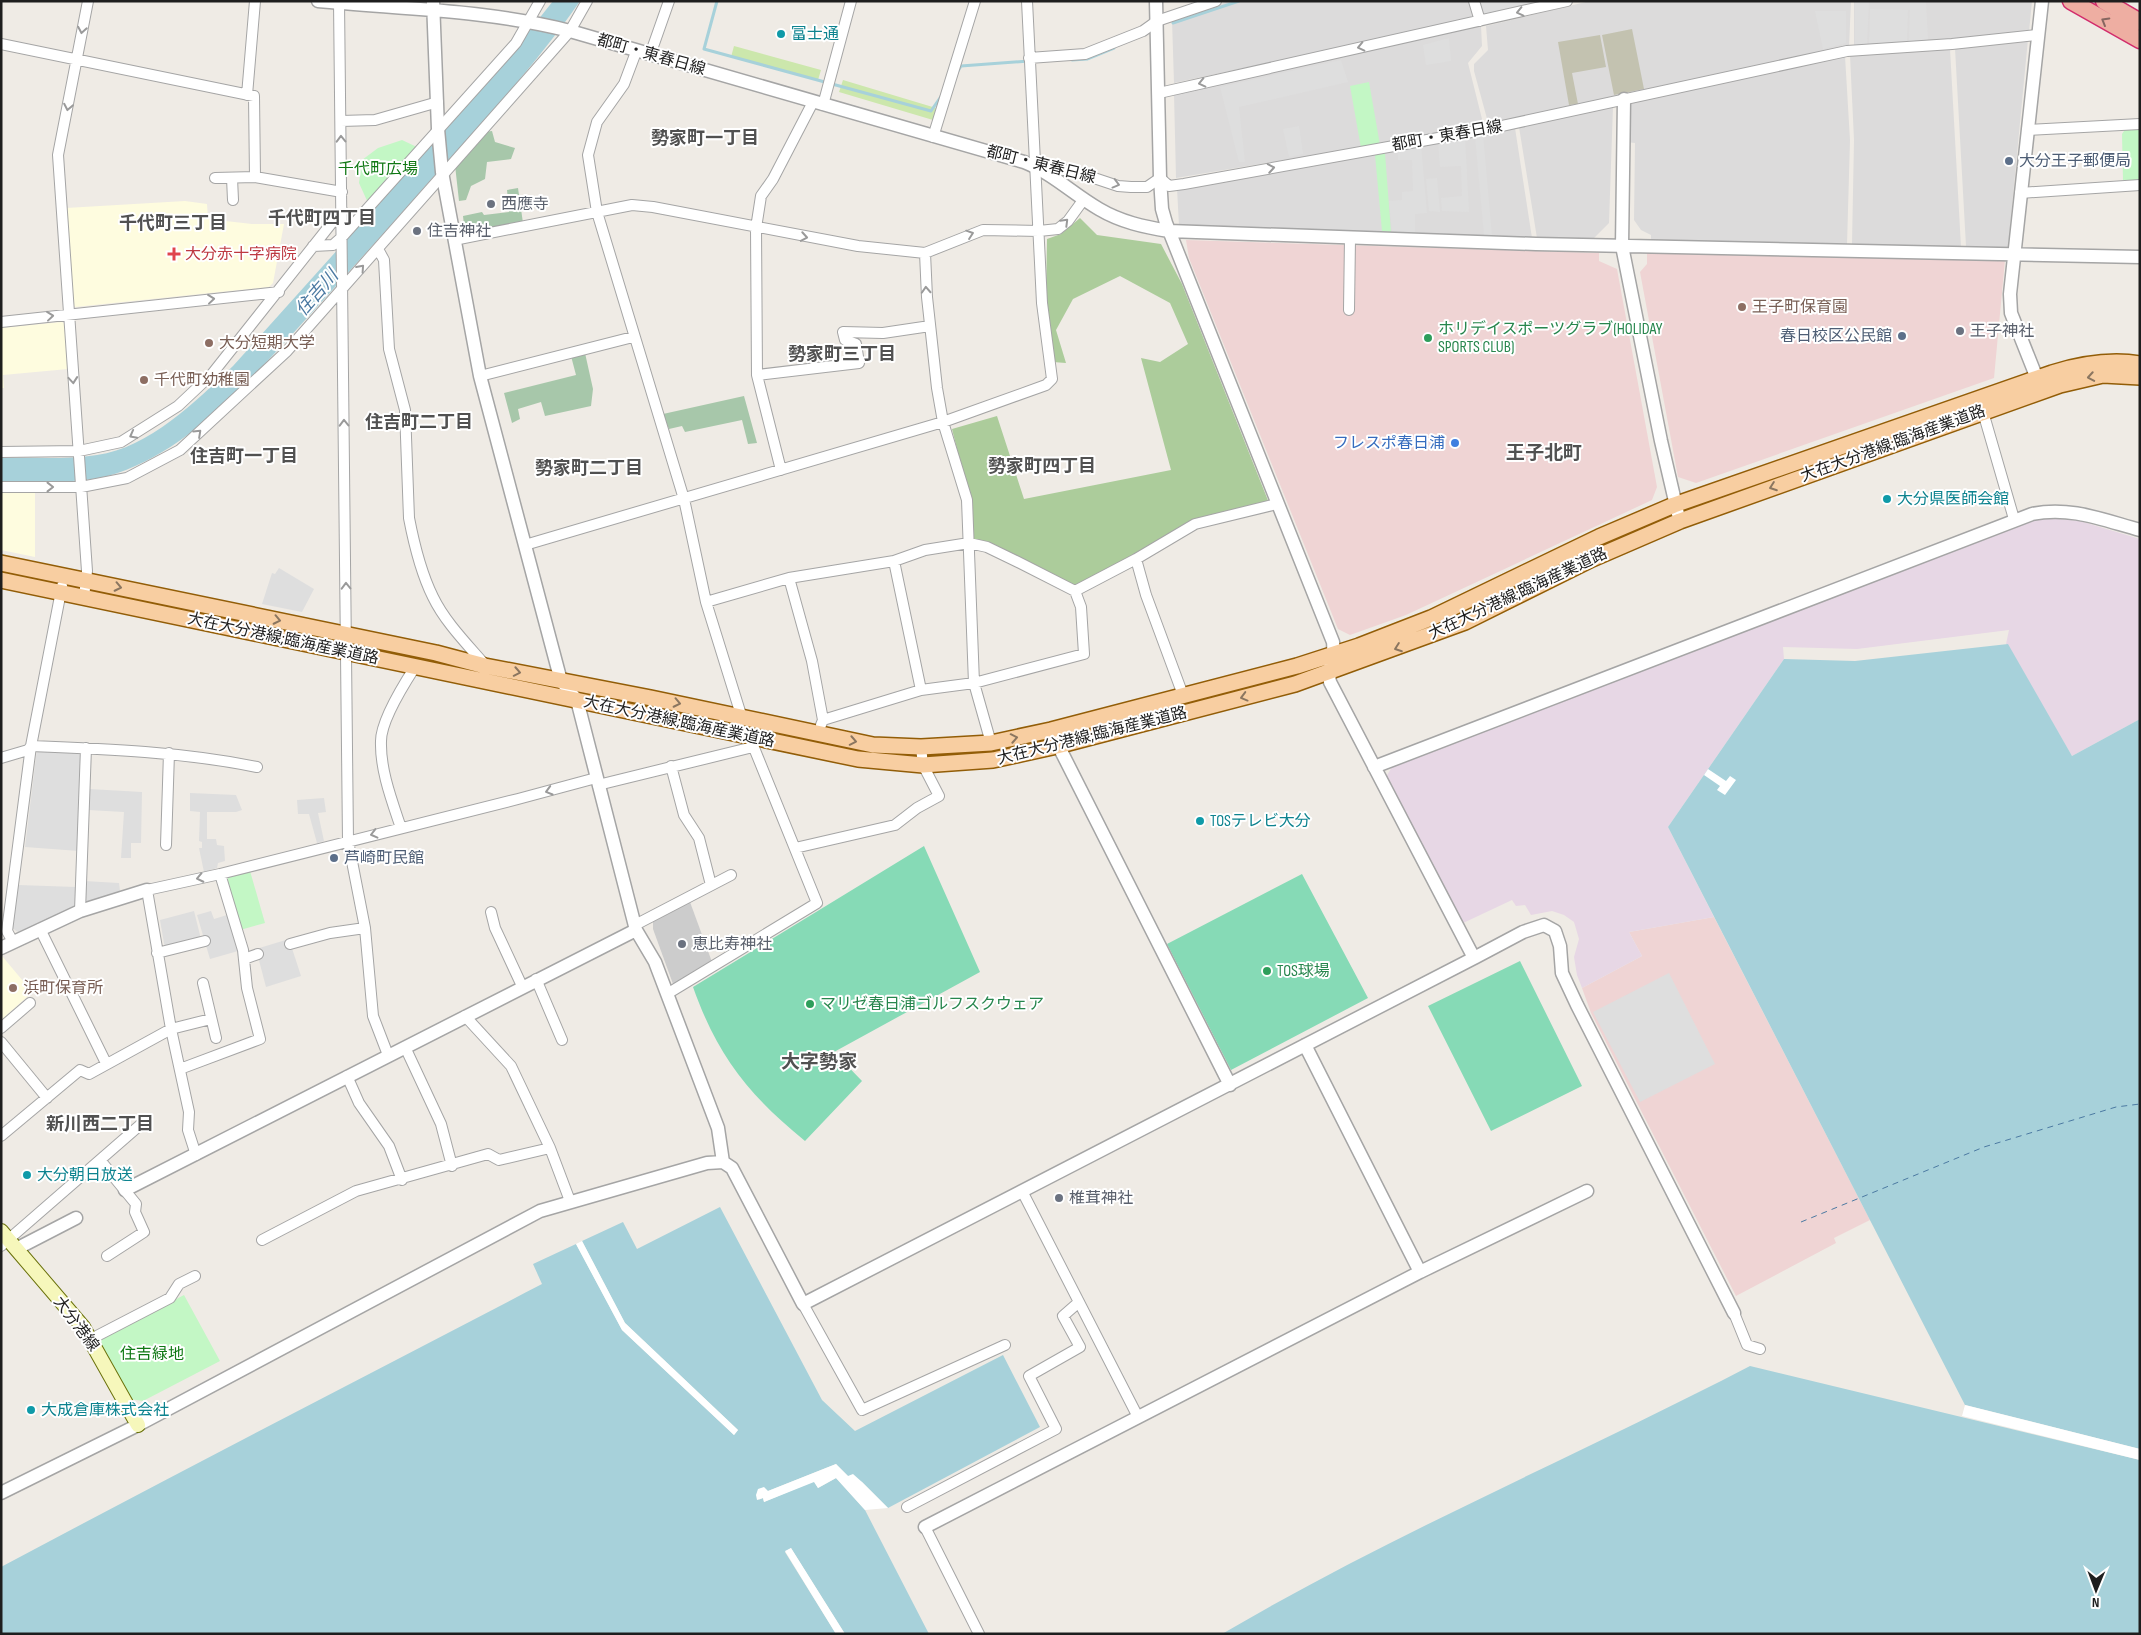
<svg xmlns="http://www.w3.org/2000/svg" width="2141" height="1635" font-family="'Sofia Sans Condensed','Noto Sans JP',sans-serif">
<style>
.residential{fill:#dcdbdb}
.commercial{fill:#efd4d4}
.industrial{fill:#e7d7e5}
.education{fill:#fefcdf}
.religious{fill:#ccc}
.construction{fill:#c3c2b0}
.grass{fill:#cce7ac}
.forest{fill:#accc9b}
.cemetery{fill:#a7c7aa}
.park{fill:#c3f7c5}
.pitch{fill:#86dab6}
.parking{fill:#dedede}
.water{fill:#a7d1da}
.pier{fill:#fff}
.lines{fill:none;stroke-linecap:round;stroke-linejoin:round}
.stream{stroke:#a7d1da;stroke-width:3}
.ferry{stroke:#4c7aa2;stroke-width:1;stroke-dasharray:6 5;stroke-linecap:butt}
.minor-casing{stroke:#a5a5a5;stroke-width:12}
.tertiary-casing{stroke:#a5a5a5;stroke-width:15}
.secondary-casing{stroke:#6a710a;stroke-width:16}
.primary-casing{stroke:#925d07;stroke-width:18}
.trunk-casing{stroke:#d22c6c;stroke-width:19}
.minor{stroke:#fff;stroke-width:10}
.tertiary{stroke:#fff;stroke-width:12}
.secondary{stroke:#f6f7bb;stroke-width:14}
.primary{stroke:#f8cea1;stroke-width:15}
.trunk{stroke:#eeaea2;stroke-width:16}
.oneway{stroke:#9a9a9a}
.oneway2{stroke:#866660}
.oneway3{stroke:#8b7660}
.culture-dot{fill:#0f9aa8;stroke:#fff;stroke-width:2}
.service-dot{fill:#5c6f8a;stroke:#fff;stroke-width:2}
.worship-dot{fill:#6b7280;stroke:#fff;stroke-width:2}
.health-dot{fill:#e0444e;stroke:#fff;stroke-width:2}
.education-dot{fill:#8d6e63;stroke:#fff;stroke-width:2}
.leisure-dot{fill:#2e9e5b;stroke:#fff;stroke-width:2}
.shop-dot{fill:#3f7fe0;stroke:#fff;stroke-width:2}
.labels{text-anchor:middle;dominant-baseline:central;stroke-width:4;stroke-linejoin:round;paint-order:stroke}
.culture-label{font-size:16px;fill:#0d838f;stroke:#fff;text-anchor:start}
.street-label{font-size:16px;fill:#1e1e1e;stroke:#fff}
.service-label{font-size:16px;fill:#4e5e75;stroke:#fff;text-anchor:start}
.park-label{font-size:16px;fill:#107814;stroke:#fff}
.worship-label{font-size:16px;fill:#5b616d;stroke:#fff;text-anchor:start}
.health-label{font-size:16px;fill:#be3a42;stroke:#fff;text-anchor:start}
.education-label{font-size:16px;fill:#785e54;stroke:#fff;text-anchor:start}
.leisure-label{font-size:16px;fill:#27864d;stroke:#fff;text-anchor:start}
.shop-label{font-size:16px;fill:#366cbe;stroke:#fff;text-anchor:end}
.neighbourhood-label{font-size:18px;font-weight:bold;fill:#515151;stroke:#fff}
.water-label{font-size:18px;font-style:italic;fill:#4c7aa2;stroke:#fff}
.quarter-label{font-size:19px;font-weight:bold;fill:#515151;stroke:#fff}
</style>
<rect width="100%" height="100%" fill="#efebe5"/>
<path class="residential" d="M1229 1H1471L1475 15 1473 19 1174 83 1172 20Z
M1590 1H1851L1849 47 1622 94 1489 126 1474 71V64L1488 50 1486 26Z
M1854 1H2032L2029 32 1854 47Z
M1481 26 1482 46 1468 63 1484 127 1176 178 1174 94Z
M2028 39 2008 248 1966 246 1955 48Z
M1950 49 1961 247 1852 244 1854 140 1850 55Z
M1845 56 1850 140 1847 245 1651 240V235L1641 230 1634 220 1635 143 1626 142V102Z
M1613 106 1609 223 1594 238H1537L1519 127Z
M1515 128 1532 238 1179 226 1177 188Z"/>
<path class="commercial" d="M1186 240 1599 253V261L1617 269 1657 487 1652 500 1406 615 1350 635 1338 629 1189 258Z
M1647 253 2005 260 1994 378 1696 483 1678 477 1640 272 1647 264Z
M1714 917 1870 1220 1834 1238 1836 1243 1736 1296 1591 1013 1582 988 1642 956 1629 932Z"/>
<path class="industrial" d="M2038 517 2080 521 2140 539V719L2072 756 2006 644 2009 630 1857 649 1783 647 1784 659 1668 827 1714 917 1629 932 1642 956 1582 988 1577 975 1574 957 1579 939 1574 922 1564 915 1552 911 1531 915 1525 905 1516 906 1512 900 1461 924 1386 777 1392 767Z"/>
<path class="education" d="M185 201 207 204 208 219 252 224H284L273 283 269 287 75 307 73 305 66 208Z
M62 322 65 324 68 369 3 375 4 388H1V328Z
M1 491H35V557L1 550Z
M2 956 23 981 28 996 1 1020Z"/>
<path class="religious" d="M690 902 712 962 673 984 653 929V922Z"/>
<path class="construction" d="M1632 29 1644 89 1614 95 1602 35Z
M1600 35 1606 67 1572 73 1578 104 1569 105 1558 42Z"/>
<path class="grass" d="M734 46 821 70 818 80 731 57Z
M843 80 936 108 933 120 839 92Z"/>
<path class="forest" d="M1080 218 1097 235 1161 244 1182 284 1269 503 1194 520 1137 555 1075 588 973 541 969 497 952 429 997 416 1024 499 1171 470 1141 358 1160 362 1188 344 1170 303 1120 276 1073 299 1056 330 1066 363 1053 362 1046 299 1047 239 1061 234Z"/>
<path class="cemetery" d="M492 131 495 142 515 148 511 159 487 162 485 179 471 186 466 200 459 201 455 165 484 132Z
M518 188 523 223 485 233 464 225 463 216 482 212 484 215 509 212 507 190Z
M585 353 593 389 591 406 545 416 541 402 518 409 520 419 512 423 504 393 576 375 571 356Z
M744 396 757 443 748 444 742 420 685 432 682 426 669 429 663 414Z"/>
<path class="park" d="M1369 82 1380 145 1361 148 1350 86Z
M2126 128H2140V180H2123L2122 134Z
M402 140 419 148 369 205 359 183 362 160 378 148Z
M1385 153 1391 232 1382 231 1375 155Z
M250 871 265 923 240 930 227 880 229 876Z
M184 1295 220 1361 143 1401 130 1399 99 1342 100 1339Z"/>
<path class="pitch" d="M924 846 980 972 834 1052 862 1081 805 1141C748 1094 718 1057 693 987Z
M1302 874 1368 998 1231 1070 1167 944Z
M1520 961 1582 1086 1491 1131 1428 1006Z"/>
<path class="parking" d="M1478 1H1543L1482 15Z
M1855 1H1869L1867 45 1855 46Z
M1910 1H1926L1928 40 1909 41Z
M1870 9 1908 10 1907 41 1869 45Z
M1815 11H1846V43L1823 49Z
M1449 38 1451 61 1426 65 1423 45Z
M1341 60 1348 82 1239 107 1245 162H1239L1220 87Z
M1299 126 1303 154 1289 157 1283 129Z
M1483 134 1492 236 1484 235 1475 136Z
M1465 137 1469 212 1442 211 1441 198 1462 196 1461 166 1440 167 1438 142 1454 139 1459 146 1455 139Z
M1421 145 1427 213 1415 214V233H1392L1389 201 1402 200V192L1413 191 1412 160H1398V150Z
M1437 178 1440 212 1429 211 1426 179Z
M279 568 314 589 302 612 262 604 272 573 275 574Z
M37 749 83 750 79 851 25 847Z
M89 789 142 792 141 843H131V858H121L124 812 88 810Z
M190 793 236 795 242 810 236 812H207V839H216L217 845 224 846 225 861 218 863 217 868 204 872 199 848H202V842L199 841 200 812 190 811Z
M324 798 326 812 318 813 324 841 317 843 309 814H298L297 800Z
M84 881 119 883 120 891 87 902 83 900Z
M18 885 76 887 75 907 18 932 12 928Z
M194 911 201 939 165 949 160 920Z
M211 911 214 919 227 915 238 951 210 959 197 915Z
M289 939 301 976 266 987 256 949Z
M1669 973 1715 1064 1640 1102 1593 1012Z"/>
<path class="water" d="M553 1H580C531 72 470 135 413 200 375 243 336 286 297 329 248 382 195 443 126 470 87 486 42 481 1 481V458C33 457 66 460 97 455 149 448 196 401 233 366L492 78Z
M2008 644 2072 756 2140 719V1449L1965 1405 1668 827 1784 659 1855 661Z
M720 1207 822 1400 855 1431 1003 1355 1040 1427 888 1508 862 1482 848 1476 836 1464 768 1491 758 1500 763 1498 764 1502 814 1481 818 1488 836 1478 865 1510 929 1634H845L791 1548 785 1552 836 1634H1V1567C181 1471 362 1378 542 1284L533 1264 576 1244 622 1330 734 1435 738 1430 625 1323 582 1241 623 1222 637 1249Z
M1750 1366 2140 1460V1634H1222C1392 1534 1575 1457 1750 1366Z"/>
<path class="pier" d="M1708 769 1726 781 1730 776 1736 780 1725 795 1717 790 1720 786 1704 775Z
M582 1241 625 1323 738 1430 734 1435 622 1330 576 1244Z
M1965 1405 2140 1449V1460L1962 1416Z
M836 1464 848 1476 853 1474 862 1482 888 1508 865 1510 836 1478 818 1488 814 1482 764 1502 763 1498 757 1500 756 1495 758 1489 764 1487 768 1491Z
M791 1548 845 1634H836L785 1551Z"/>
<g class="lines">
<path class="stream" d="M717 1 704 49 931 111 942 95
M1173 23 1239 1
M1072 60 1087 59 1114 48
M958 71 961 66 1029 61"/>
<path class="ferry" d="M1801 1222 1984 1147 2116 1107 2140 1104"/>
<g class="minor-casing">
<path id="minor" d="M339 1 348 841 365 928 373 1016 388 1055
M1474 1 1480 21
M1 44 254 96 255 177
M636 52 624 84 597 122 588 155 597 212 684 499 706 602 742 718
M650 55 669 1
M1029 58 1085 54 1143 31 1157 21 1216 1
M1159 93 1567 1
M247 95 255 1
M823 105 851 1
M341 121 375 120 438 102
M2027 130 2140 124
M933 137 975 1
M1036 167 1073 171 1118 186 1131 187H1147L1160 178 1169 186 1184 184 1488 129 1847 51 1952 44 2037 35
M215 178 255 177 342 192
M232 178 233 200
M2020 193 2140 185
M454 240 632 205 653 207 858 246 925 253 983 230 1039 231 1058 229 1068 221 1084 199
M313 246 333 245 342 237 516 43 540 1
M378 249 384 260 389 349 405 410 409 518C414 544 421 573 433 597 445 622 467 644 485 665
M925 253 927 297 937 388 943 422 967 500 974 683 991 743
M1349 310 1350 238
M1 322 279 292
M757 375 859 363 856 344 845 340 843 332 883 333 930 326
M480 376 633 337
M1983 412 2014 519
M1 452 79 451 121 442 178 406 212 374 342 210
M781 470 757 375 756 228 761 196 773 179 813 102
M1 487H81L127 478 180 450 287 351 570 31 587 1
M525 545 943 422 1046 385 1052 379 1042 303 1027 1
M1136 559 1146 595 1183 695
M894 561 921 690
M789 578 812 661 823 720 821 725
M84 597 87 571 58 155 88 1
M706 602 789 578 894 561 925 550 969 543 987 547 1018 562 1075 591 1136 559 1195 524 1277 504
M823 720 921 690 974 683 1084 654 1081 607 1075 591
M1 758 28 750 31 746C108 749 183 752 257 767
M671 766 684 815 699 838 711 885
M598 785 753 747
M401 828C392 801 380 770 381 741 381 721 404 684 415 667
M166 845 169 753
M795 848 895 825 917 808 939 796 923 765 921 747
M80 911 86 748
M491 912 495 928 522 986
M635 925 731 875
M40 929 106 1063
M13 942 7 931 31 746 62 586
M290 944 330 933 365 928
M157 953 205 941
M244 959 258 954
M536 979 562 1040
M203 983 216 1038
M667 994 817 903 750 738
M465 1016 511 1066 550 1148 570 1201
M1 1028 30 1003
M1 1042 47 1098
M405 1047 441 1124 452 1166
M180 1069 260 1039 247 988 243 950 220 874
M347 1076 359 1103 389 1146 402 1180
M1 1136 80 1070 89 1074 171 1029 211 1019
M196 1155 188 1130 189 1112 171 1029 147 890 220 874 518 799 596 778
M100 1160 136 1204 135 1212 144 1232 107 1256
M1022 1191 1138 1417
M262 1240 356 1191 488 1154 499 1160 550 1148
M1 1246 147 1119
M803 1304 862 1410 1005 1345
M1734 1313 1747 1345 1760 1349
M91 1339 170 1298 179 1284 195 1276
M907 1507 1056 1429 1029 1376 1080 1347 1063 1316 1079 1302
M925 1527 979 1634"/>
</g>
<g class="tertiary-casing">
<path id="tertiary" d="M318 1C402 9 488 10 570 31L1024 162C1052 173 1073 194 1099 209 1121 222 1144 227 1169 231L1536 244 2140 257
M433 1 438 129 442 172 480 376 561 681 577 700 636 930 655 962 718 1128 723 1162
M1624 99 1622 246 1661 441 1678 514
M2040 386 2011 313 2010 294 2042 1
M1055 739 1230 1085
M1374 767 2032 514C2070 506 2103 520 2140 530
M1 948 80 911 147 890
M1474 958 1523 932 1544 925 1555 931 1560 946 1562 973 1577 1005 1734 1313
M1305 1045 1420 1272
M125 1190 636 930
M16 1249 76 1218
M1 1493 138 1425 540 1211 707 1163 723 1162 732 1168 803 1304 1474 958 1330 682C1327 668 1335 656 1333 642L1166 223 1162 209 1160 178 1156 1
M925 1527 1420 1272 1587 1191"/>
</g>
<g class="secondary-casing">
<path id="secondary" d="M1 1231 83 1327 138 1425"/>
</g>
<g class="primary-casing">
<path id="primary" d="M1 563 436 653 485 666 651 698 873 745 921 747 991 743 1051 730 1297 666 1359 646 1431 618 1599 537 1674 505 2052 373C2081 364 2110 359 2140 364
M1 580 858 759 923 765 993 760 1057 746 1295 684 1465 622 1592 559 1680 521 2060 385 2103 375 2140 377"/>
</g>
<g class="trunk-casing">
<path id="trunk" d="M2071 1 2140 40
M2104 1 2140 22"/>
</g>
<use href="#minor" class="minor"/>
<use href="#tertiary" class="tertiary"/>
<use href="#secondary" class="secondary"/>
<use href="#primary" class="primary"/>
<use href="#trunk" class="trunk"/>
</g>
<defs><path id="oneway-chevron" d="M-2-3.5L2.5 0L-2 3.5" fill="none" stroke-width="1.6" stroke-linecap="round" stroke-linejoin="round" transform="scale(1.25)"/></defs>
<g class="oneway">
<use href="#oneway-chevron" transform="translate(1520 12) rotate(167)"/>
<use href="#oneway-chevron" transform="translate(82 30) rotate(100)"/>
<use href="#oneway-chevron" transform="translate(1361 47) rotate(167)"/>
<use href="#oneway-chevron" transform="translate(1202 83) rotate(167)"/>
<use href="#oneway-chevron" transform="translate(68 107) rotate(101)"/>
<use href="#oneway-chevron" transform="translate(341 139) rotate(-91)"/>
<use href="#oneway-chevron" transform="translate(1271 168) rotate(-10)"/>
<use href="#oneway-chevron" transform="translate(1116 184) rotate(15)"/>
<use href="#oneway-chevron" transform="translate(1065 222) rotate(-45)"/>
<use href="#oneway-chevron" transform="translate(970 234) rotate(-19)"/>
<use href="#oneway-chevron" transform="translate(804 237) rotate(10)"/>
<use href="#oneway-chevron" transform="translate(361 268) rotate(-48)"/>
<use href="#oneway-chevron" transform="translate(926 290) rotate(-93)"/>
<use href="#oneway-chevron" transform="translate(211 299) rotate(-6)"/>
<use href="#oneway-chevron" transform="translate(50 316) rotate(-6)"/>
<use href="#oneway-chevron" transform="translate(73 380) rotate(85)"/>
<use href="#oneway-chevron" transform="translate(344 423) rotate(-91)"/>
<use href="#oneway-chevron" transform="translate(198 433) rotate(-43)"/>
<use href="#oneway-chevron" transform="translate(133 435) rotate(152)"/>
<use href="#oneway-chevron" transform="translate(50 487)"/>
<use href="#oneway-chevron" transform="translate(346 586) rotate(-91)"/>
<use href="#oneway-chevron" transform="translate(549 791) rotate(164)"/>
<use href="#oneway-chevron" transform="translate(374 834) rotate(166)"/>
<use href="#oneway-chevron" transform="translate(200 878) rotate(168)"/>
</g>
<use class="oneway2" href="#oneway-chevron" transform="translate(2105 21) rotate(-150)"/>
<g class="oneway3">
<use href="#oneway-chevron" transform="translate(2091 377) rotate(170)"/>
<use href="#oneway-chevron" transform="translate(1773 487) rotate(160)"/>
<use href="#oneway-chevron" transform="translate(118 587) rotate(12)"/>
<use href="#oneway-chevron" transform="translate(277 620) rotate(12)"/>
<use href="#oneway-chevron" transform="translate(1398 648) rotate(160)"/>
<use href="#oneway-chevron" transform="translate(517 672) rotate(11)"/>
<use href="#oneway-chevron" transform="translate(1244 697) rotate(165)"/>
<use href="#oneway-chevron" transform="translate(677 703) rotate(12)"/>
<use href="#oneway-chevron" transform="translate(1014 738) rotate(-11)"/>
<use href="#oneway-chevron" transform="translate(853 741) rotate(11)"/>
</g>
<g class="culture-dot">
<circle cx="781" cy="34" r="5"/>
<circle cx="1887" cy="499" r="5"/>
<circle cx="1200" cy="821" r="5"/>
<circle cx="27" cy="1175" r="5"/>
<circle cx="31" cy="1410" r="5"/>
</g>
<g class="service-dot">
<circle cx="2009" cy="161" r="5"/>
<circle cx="1902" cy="336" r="5"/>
<circle cx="334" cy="858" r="5"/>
</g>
<g class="worship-dot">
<circle cx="491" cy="204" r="5"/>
<circle cx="417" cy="231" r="5"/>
<circle cx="1960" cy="331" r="5"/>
<circle cx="682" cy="944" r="5"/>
<circle cx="1059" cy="1198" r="5"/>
</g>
<path class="health-dot" d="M171.5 246.5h5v5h5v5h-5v5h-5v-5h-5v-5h5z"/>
<g class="education-dot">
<circle cx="1742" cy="307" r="5"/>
<circle cx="209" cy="343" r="5"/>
<circle cx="144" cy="380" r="5"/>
<circle cx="13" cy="988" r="5"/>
</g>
<g class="leisure-dot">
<circle cx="1428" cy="338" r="5"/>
<circle cx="1267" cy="971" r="5"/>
<circle cx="810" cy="1004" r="5"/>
</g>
<circle class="shop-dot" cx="1455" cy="443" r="5"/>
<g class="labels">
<g class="culture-label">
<text x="791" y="34">富士通</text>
<text x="1897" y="499">大分県医師会館</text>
<text x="1210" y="821">TOSテレビ大分</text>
<text x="37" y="1175">大分朝日放送</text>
<text x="41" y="1410">大成倉庫株式会社</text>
</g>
<g class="street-label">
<text transform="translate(651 55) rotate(16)">都町・東春日線</text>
<text transform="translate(1447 136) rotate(-10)">都町・東春日線</text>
<text transform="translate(1041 165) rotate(14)">都町・東春日線</text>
<text transform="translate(1893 444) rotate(-20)">大在大分港線;臨海産業道路</text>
<text transform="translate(1518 594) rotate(-25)">大在大分港線;臨海産業道路</text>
<text transform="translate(283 639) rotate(12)">大在大分港線;臨海産業道路</text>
<text transform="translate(679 722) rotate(12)">大在大分港線;臨海産業道路</text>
<text transform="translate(1092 736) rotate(-14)">大在大分港線;臨海産業道路</text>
<text transform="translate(76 1324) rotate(53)">大分港線</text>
</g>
<g class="service-label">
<text x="2019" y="161">大分王子郵便局</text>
<text x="1892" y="336" text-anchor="end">春日校区公民館</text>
<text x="344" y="858">芦崎町民館</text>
</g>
<g class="park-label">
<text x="378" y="169">千代町広場</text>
<text x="152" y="1354">住吉緑地</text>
</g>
<g class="worship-label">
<text x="501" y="204">西應寺</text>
<text x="427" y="231">住吉神社</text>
<text x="1970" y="331">王子神社</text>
<text x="692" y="944">恵比寿神社</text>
<text x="1069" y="1198">椎茸神社</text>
</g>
<g class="health-label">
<text x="185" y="254">大分赤十字病院</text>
</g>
<g class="education-label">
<text x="1752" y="307">王子町保育園</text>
<text x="219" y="343">大分短期大学</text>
<text x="154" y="380">千代町幼稚園</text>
<text x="23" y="988">浜町保育所</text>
</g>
<g class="leisure-label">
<text x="1438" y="329">ホリデイスポーツグラブ(HOLIDAY<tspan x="1438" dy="18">SPORTS CLUB)</tspan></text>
<text x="1277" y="971">TOS球場</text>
<text x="820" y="1004">マリゼ春日浦ゴルフスクウェア</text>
</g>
<g class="shop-label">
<text x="1445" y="443">フレスポ春日浦</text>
</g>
<g class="neighbourhood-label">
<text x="705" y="138">勢家町一丁目</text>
<text x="322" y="218">千代町四丁目</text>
<text x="173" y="223">千代町三丁目</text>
<text x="842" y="354">勢家町三丁目</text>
<text x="419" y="422">住吉町二丁目</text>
<text x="244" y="456">住吉町一丁目</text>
<text x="1042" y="466">勢家町四丁目</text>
<text x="589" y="468">勢家町二丁目</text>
<text x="100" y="1124">新川西二丁目</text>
</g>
<g class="water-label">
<text transform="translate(317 293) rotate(-49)">住吉川</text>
</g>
<g class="quarter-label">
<text x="1544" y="453">王子北町</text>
<text x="819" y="1062">大字勢家</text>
</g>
</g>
<rect width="2141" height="1635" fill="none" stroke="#1e1e1e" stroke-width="5"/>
<g transform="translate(2096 1590) rotate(181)" stroke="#ffffff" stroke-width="4" paint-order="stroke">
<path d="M0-4L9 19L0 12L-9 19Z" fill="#1e1e1e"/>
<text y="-8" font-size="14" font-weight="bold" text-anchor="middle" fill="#1e1e1e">N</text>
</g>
</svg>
